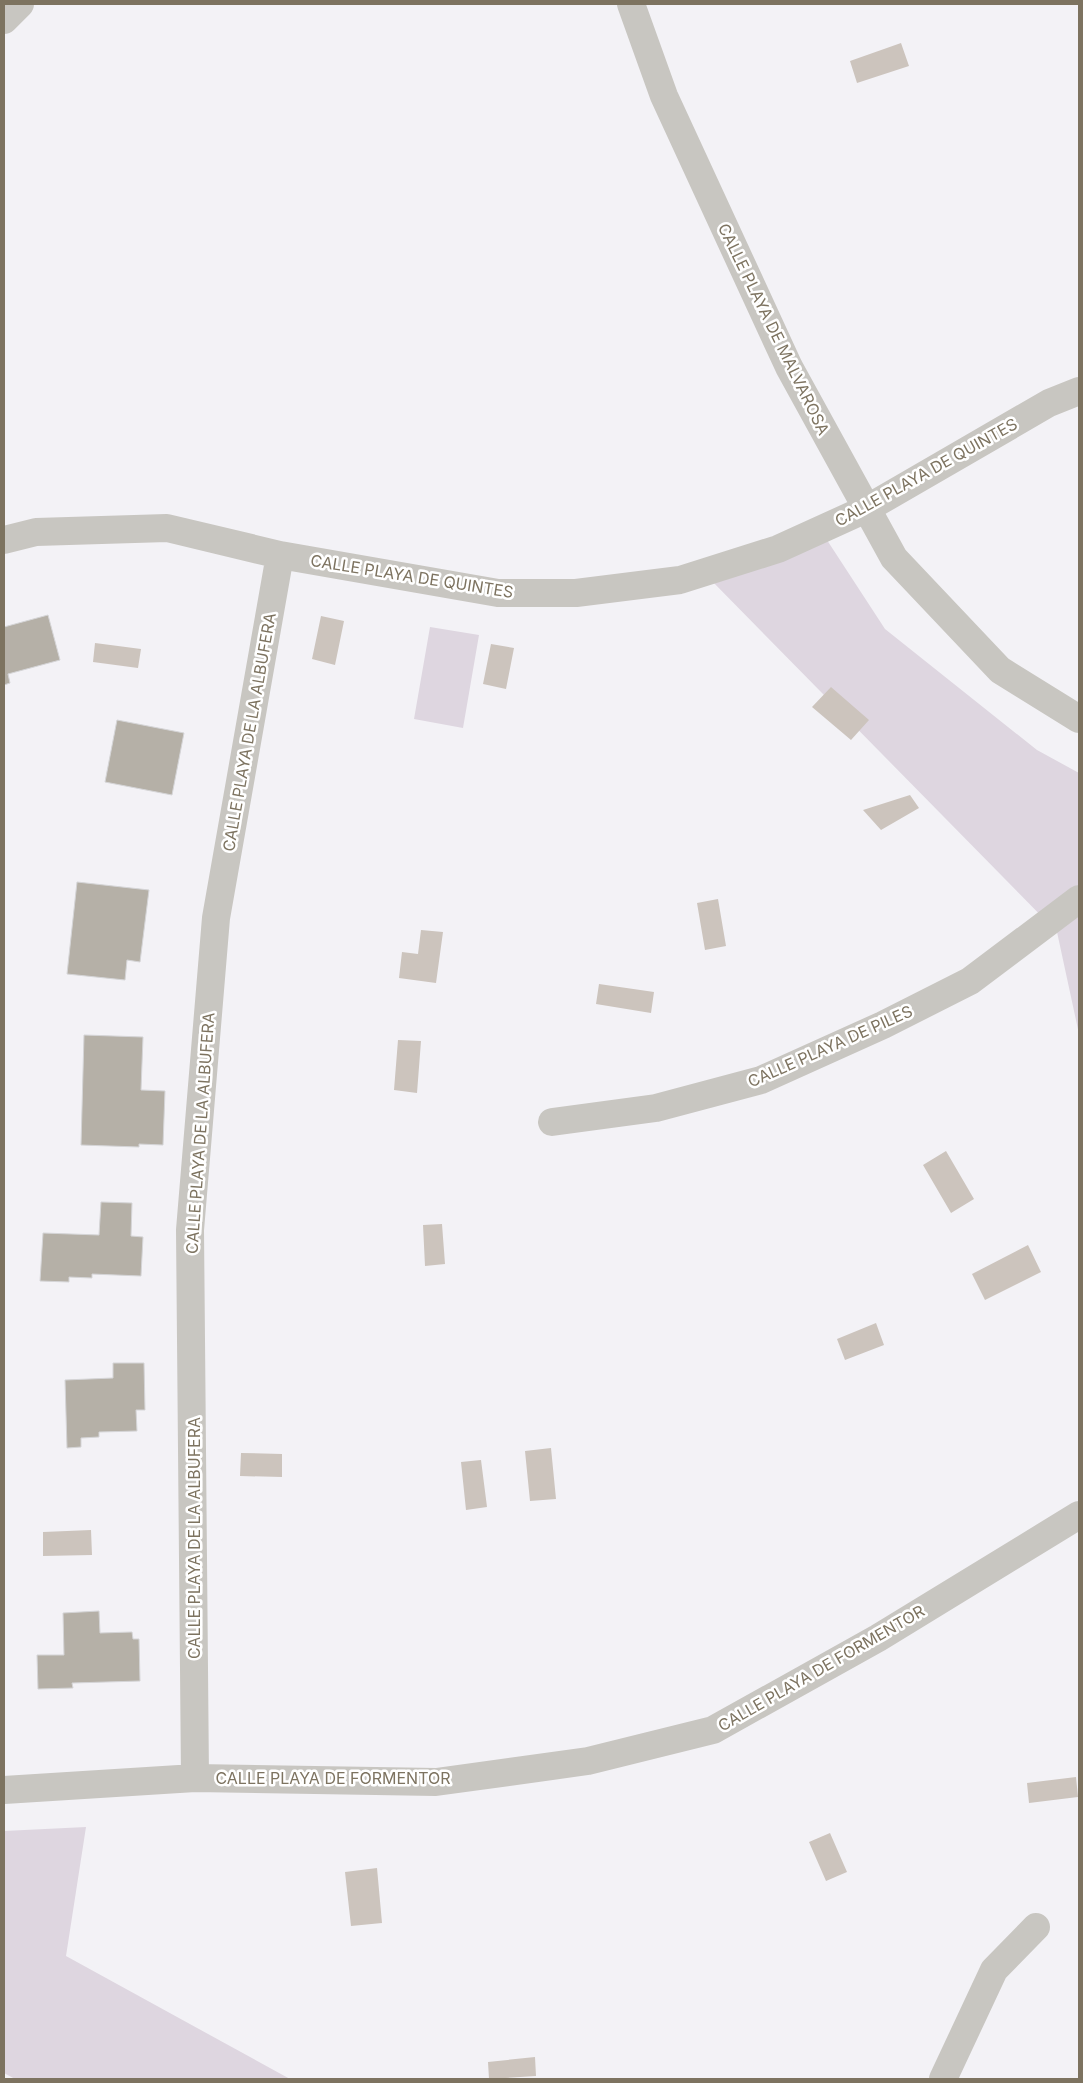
<svg xmlns="http://www.w3.org/2000/svg" width="1083" height="2083" font-family="Inter,sans-serif">
<style>
.green{fill:#ded6e0}
.water{fill:#ccc4bd}
.building{fill:#b5b0a7;stroke:#d5d5d7}
.lines{fill:none;stroke-linecap:round;stroke-linejoin:round}
.minor{stroke:#c8c6c1;stroke-width:28}
.labels{text-anchor:middle;dominant-baseline:central;stroke-width:5;stroke-linejoin:round;paint-order:stroke}
.street-label{font-size:16px;fill:#7d7360;stroke:#fff}
</style>
<rect width="100%" height="100%" fill="#f3f2f6"/>
<path class="green" d="M825 537 885 629 1037 750 1079 773V1034L1057 932 710 579Z
M430 627 479 635 463 728 414 719Z
M86 1827 66 1956 290 2079H15L4 2073V1831Z"/>
<path class="water" d="M901 43 909 66 857 83 850 61Z
M321 616 344 621 335 665 312 659Z
M95 643 141 649 138 668 93 662Z
M491 644 514 648 506 689 483 684Z
M831 687 869 720 851 740 812 707Z
M910 795 919 808 881 830 863 810Z
M718 899 726 946 705 950 697 903Z
M421 930 443 932 436 983 399 978 402 952 418 954Z
M599 984 654 992 651 1013 596 1004Z
M398 1040 421 1041 417 1093 394 1090Z
M946 1151 974 1199 951 1213 923 1165Z
M442 1224 445 1264 425 1266 423 1225Z
M1028 1245 1041 1272 985 1300 972 1274Z
M876 1323 884 1345 845 1360 837 1339Z
M551 1448 556 1499 530 1501 525 1451Z
M241 1453 282 1454V1477L240 1476Z
M481 1460 487 1507 466 1510 461 1462Z
M91 1530 92 1555 43 1556V1532Z
M1076 1777 1078 1797 1029 1803 1027 1783Z
M830 1833 847 1872 826 1881 809 1842Z
M377 1868 382 1923 351 1926 345 1872Z
M535 2057 536 2076 489 2079 488 2062Z"/>
<path class="building" d="M48 615 60 660 8 674 10 683 4 685V627Z
M117 720 184 733 172 795 105 782Z
M77 882 149 890 140 962 127 960 125 980 67 974Z
M84 1035 143 1037 141 1090 165 1091 163 1145 139 1144V1147L81 1145Z
M101 1202 132 1203 131 1236 143 1237 141 1276 92 1274V1278L69 1277V1282L40 1281 43 1233 99 1235Z
M113 1363H144L145 1410H136L137 1431 99 1432V1437L81 1438V1447L67 1448 65 1380 113 1378Z
M99 1611 100 1633 132 1632 133 1639H139L140 1681 72 1683 73 1688 38 1689 37 1655H64L63 1613Z"/>
<g class="lines">
<path class="minor" d="M631 4 664 96 789 367 894 558 1000 670 1079 719
M4 20 20 4
M4 540 36 532 167 528 280 555 498 593H576L680 580 778 549 866 509 1049 403 1079 391
M552 1122 656 1108 761 1080 883 1025 970 981 1079 899
M195 1778 190 1230 216 918 280 555
M4 1790 195 1778 436 1782 588 1761 713 1730 878 1638 1079 1515
M943 2079 994 1970 1036 1927"/>
</g>
<g class="labels">
<g class="street-label">
<text transform="translate(774 329) rotate(64)">CALLE PLAYA DE MALVAROSA</text>
<text transform="translate(926 472) rotate(-29)">CALLE PLAYA DE QUINTES</text>
<text transform="translate(412 576) rotate(9)">CALLE PLAYA DE QUINTES</text>
<text transform="translate(249 732) rotate(-80)">CALLE PLAYA DE LA ALBUFERA</text>
<text transform="translate(830 1046) rotate(-24)">CALLE PLAYA DE PILES</text>
<text transform="translate(200 1133) rotate(-86)">CALLE PLAYA DE LA ALBUFERA</text>
<text transform="translate(194 1538) rotate(-90)">CALLE PLAYA DE LA ALBUFERA</text>
<text transform="translate(821 1668) rotate(-30)">CALLE PLAYA DE FORMENTOR</text>
<text x="333" y="1778">CALLE PLAYA DE FORMENTOR</text>
</g>
</g>
<rect width="1083" height="2083" fill="none" stroke="#7d7360" stroke-width="10"/>
</svg>
